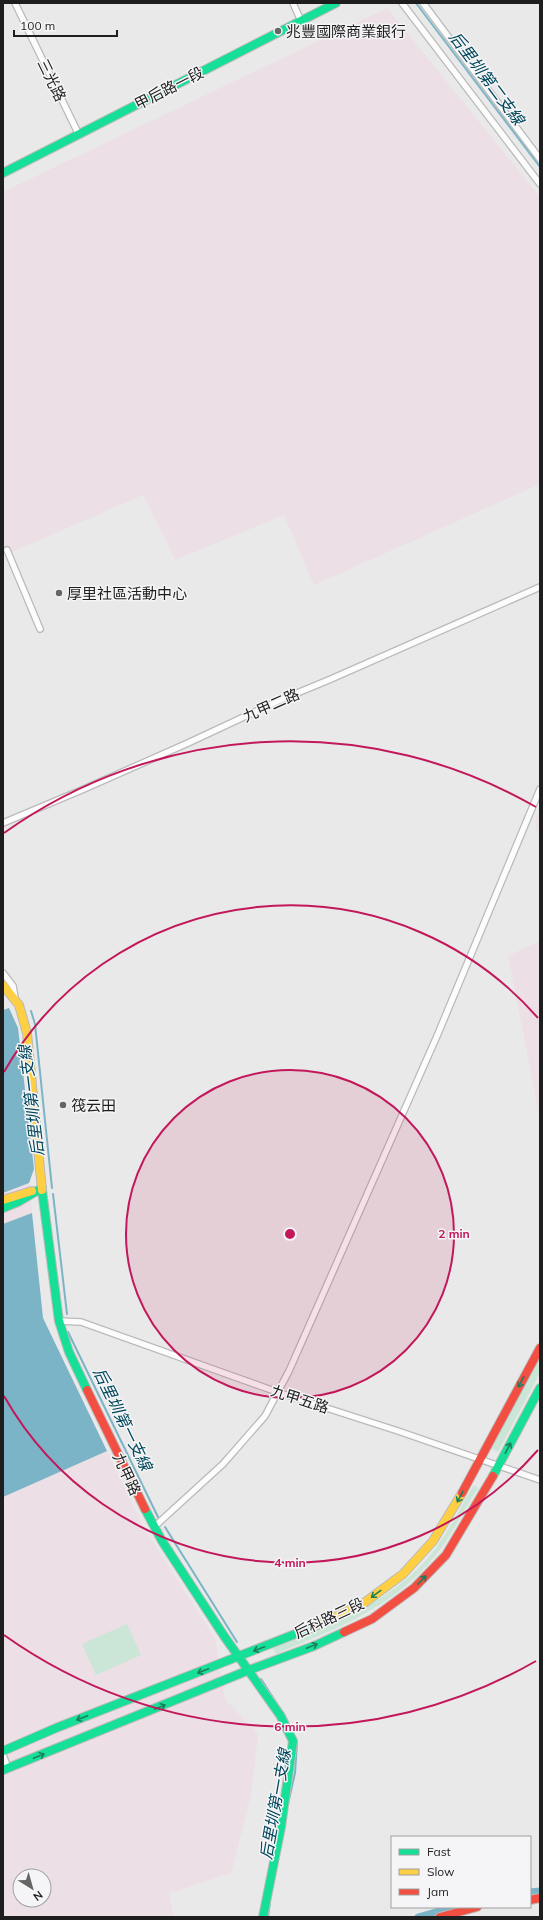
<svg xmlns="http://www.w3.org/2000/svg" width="543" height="1920" font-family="Mulish,'Noto Sans TC',sans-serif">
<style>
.industrial{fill:#ecdfe6;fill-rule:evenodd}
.green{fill:#cbe5d6}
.water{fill:#7cb4c7}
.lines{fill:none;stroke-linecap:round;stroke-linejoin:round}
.stream{stroke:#7cb4c7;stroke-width:2}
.canal{stroke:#7cb4c7;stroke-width:7}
.street-casing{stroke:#bababa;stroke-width:8}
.fast-casing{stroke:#bababa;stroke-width:10}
.slow-casing{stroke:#bababa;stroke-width:10}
.jam-casing{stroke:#bababa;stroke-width:10}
.street{stroke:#fcfcfc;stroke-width:5.5}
.fast{stroke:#16e098;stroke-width:8}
.slow{stroke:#ffcf43;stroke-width:8}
.jam{stroke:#f24e42;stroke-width:8}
.oneway{stroke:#1a7f5b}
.ring{fill:none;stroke:#c2185b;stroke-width:2}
.poi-dot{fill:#656565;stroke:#f5f5f7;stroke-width:1.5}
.labels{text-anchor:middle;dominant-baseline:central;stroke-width:3;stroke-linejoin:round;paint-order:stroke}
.poi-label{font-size:15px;fill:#1e1e1e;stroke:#f5f5f7;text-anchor:start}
.street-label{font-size:15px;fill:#1e1e1e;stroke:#f5f5f7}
.water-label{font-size:16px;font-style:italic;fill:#00475b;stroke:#f5f5f7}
.centre{fill:#c2185b;stroke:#f5f5f7;stroke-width:2}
.ring-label{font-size:12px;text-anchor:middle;font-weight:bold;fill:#c2185b;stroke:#f5f5f7;stroke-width:3;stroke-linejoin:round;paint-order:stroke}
</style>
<rect width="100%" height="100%" fill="#e9e9e9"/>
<path class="industrial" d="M387 8 540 197V484L314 585 284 515 175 560 143 495 3 556V192Z
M540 812V840L535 821Z
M540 941V1119L508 956Z
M9 1008 18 1028 34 1169 29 1183 43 1318 144 1528 215 1638 225 1699 258 1734 251 1796 231 1873 169 1893 174 1917H3V1010ZM20 1876H44V1900H20Z"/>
<path class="green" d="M540 1357V1373L498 1452 491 1448Z
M474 1485 478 1488C464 1510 452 1535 436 1555 392 1609 337 1628 276 1654L273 1648C331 1624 392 1603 432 1553 448 1533 460 1507 474 1485Z
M127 1624 141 1655 96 1675 82 1644Z"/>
<path class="water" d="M9 1008 18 1028 34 1169 29 1183 3 1193V1010Z
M32 1213 43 1318 107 1451 3 1497V1224Z"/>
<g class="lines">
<path class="stream" d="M416 3 540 167
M31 1011 35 1024 52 1188
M53 1194 67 1314
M68 1332 158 1517
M165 1527 237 1642
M261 1679 281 1710
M284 1714 292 1731
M288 1804 295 1773 297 1743
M268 1917 270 1902"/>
<path class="canal" d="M530 1892 540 1891
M418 1917 453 1907"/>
<g class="street-casing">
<path id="street" d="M15 3 79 135
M293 3 301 21
M402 3 540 184
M423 3 540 159
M7 550 40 629
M3 823 84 789 188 743 278 701 331 679 540 587
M3 973 13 986 15 998
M59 1321 81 1322 277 1392 398 1431 540 1480
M154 1527 223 1464 265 1416 289 1371 437 1036 540 789
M3 1755 8 1768"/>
</g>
<g class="fast-casing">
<path id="fast" d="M3 173 336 3
M42 1190 59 1321 69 1352 87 1390
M3 1208 18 1202 42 1188
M493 1476 540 1388
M145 1509 162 1541 224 1636 280 1715 293 1741 281 1827 263 1917
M3 1751 56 1728 313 1627
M3 1770 249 1670 314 1646 344 1632"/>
</g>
<g class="slow-casing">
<path id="slow" d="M3 985 19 1005 27 1033 42 1190
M3 1200 32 1191
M313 1627 364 1603 403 1574 433 1541 462 1493"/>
</g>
<g class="jam-casing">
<path id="jam" d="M87 1390 145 1509
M462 1493 540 1348
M344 1632 372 1619 414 1588 446 1555 493 1476
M530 1900 540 1898
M440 1917 477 1907"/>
</g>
<use href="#street" class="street"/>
<use href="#fast" class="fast"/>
<use href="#slow" class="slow"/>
<use href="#jam" class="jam"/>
</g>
<defs><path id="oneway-shaft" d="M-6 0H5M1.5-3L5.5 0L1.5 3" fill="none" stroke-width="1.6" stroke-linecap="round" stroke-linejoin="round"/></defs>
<g class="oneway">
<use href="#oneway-shaft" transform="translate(521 1382) rotate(118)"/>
<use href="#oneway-shaft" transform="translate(508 1448) rotate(-62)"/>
<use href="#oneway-shaft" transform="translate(460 1497) rotate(118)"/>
<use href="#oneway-shaft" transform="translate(422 1580) rotate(-46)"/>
<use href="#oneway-shaft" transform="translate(376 1594) rotate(144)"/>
<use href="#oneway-shaft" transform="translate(312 1646) rotate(-22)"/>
<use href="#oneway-shaft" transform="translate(259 1649) rotate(159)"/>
<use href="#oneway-shaft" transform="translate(203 1671) rotate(159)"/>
<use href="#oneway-shaft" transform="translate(160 1707) rotate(-22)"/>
<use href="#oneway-shaft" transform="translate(82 1718) rotate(159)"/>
<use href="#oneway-shaft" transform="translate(39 1756) rotate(-22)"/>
</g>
<circle cx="290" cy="1234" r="164" fill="#c2185b" fill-opacity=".12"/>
<g class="ring">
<circle cx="290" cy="1234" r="164"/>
<path d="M538 1450A329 329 0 0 1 4 1396M4 1072A329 329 0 0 1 538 1018"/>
<path d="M536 1661A493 493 0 0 1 4 1635M4 833A493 493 0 0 1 536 807"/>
</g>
<g class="poi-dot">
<circle cx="278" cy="31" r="4"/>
<circle cx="59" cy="593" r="4"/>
<circle cx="63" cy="1105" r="4"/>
</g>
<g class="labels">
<g class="poi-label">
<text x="286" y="31">兆豐國際商業銀行</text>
<text x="67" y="593">厚里社區活動中心</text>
<text x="71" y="1105">筏云田</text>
</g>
<g class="street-label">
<text transform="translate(52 80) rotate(64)">三光路</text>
<text transform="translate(169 88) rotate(-27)">甲后路一段</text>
<text transform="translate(271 705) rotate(-24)">九甲二路</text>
<text transform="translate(300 1399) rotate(18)">九甲五路</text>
<text transform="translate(127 1474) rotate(65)">九甲路</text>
<text transform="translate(329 1618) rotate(-25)">后科路三段</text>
</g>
<g class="water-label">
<text transform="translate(487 78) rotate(53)">后里圳第二支線</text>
<text transform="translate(31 1101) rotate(-97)">后里圳第一支線</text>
<text transform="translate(123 1419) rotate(64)">后里圳第一支線</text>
<text transform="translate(275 1804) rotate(-80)">后里圳第一支線</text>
</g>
</g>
<circle cx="290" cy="1234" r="6" class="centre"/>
<g class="ring-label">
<text x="454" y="1238">2 min</text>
<text x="290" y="1567">4 min</text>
<text x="290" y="1731">6 min</text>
</g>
<rect width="543" height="1920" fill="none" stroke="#1e1e1e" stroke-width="8"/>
<rect x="391" y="1836" width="140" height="72" fill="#f5f5f7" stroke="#9f9fa0"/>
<rect x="399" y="1849" width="20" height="6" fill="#16e098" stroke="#9f9fa0"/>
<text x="427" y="1856" font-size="12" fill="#1e1e1e">Fast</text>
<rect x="399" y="1869" width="20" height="6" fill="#ffcf43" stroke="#9f9fa0"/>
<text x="427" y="1876" font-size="12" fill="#1e1e1e">Slow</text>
<rect x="399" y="1889" width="20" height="6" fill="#f24e42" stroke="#9f9fa0"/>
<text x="427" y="1896" font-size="12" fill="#1e1e1e">Jam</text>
<g transform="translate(32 1888) rotate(143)"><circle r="19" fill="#f5f5f7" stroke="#9f9fa0"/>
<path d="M0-3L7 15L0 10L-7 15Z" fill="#656565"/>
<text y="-6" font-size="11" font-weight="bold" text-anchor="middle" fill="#1e1e1e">N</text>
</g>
<path d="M14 30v6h103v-6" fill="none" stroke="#1e1e1e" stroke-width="2"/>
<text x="20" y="30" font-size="12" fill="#1e1e1e" stroke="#f5f5f7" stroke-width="3" paint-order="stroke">100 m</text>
</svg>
